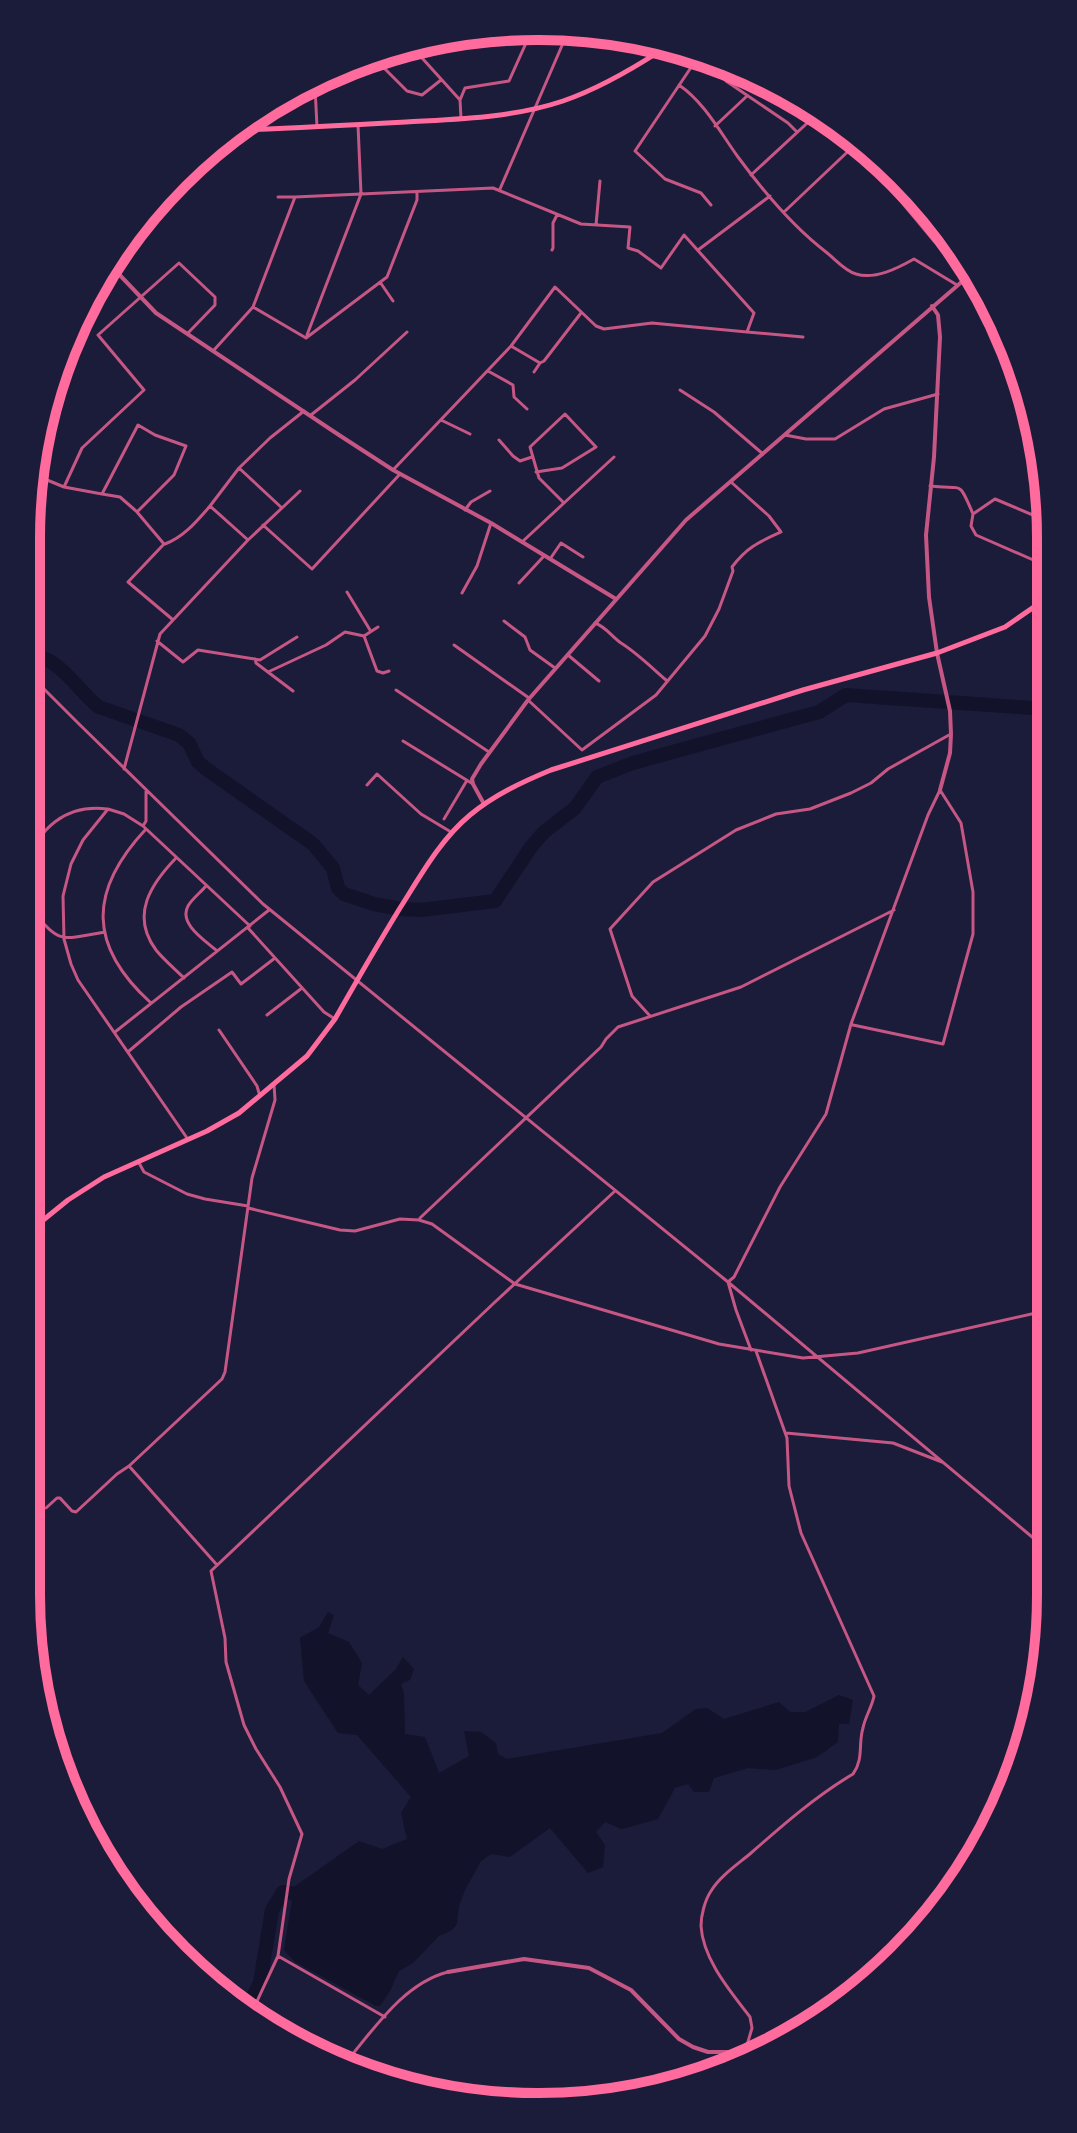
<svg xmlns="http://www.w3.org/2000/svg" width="1077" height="2133" font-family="'DejaVu Sans',sans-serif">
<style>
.water{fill:#12122b}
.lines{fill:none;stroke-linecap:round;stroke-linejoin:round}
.river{stroke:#12122b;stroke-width:14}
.minor{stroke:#c65784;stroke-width:3}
.tertiary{stroke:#c65784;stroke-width:4}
.secondary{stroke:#ff6b9d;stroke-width:5}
.rim{fill:none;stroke:#ff6b9d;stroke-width:10}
</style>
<rect width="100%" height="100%" fill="#1b1b3a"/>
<path class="water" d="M328 1612 334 1615 328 1633 349 1642 362 1663 358 1685 369 1695 396 1669 403 1657 414 1669 410 1680 401 1684 404 1693 405 1734 425 1737 439 1773 469 1756 464 1731 481 1732 496 1743 498 1754 507 1759 662 1733 696 1709 707 1708 724 1719 779 1702 790 1712H805L839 1695 853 1700 849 1724H839L838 1742 817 1757 776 1770 748 1768 714 1778 709 1792H694L688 1784 675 1788 658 1819 622 1829 605 1822 596 1832 605 1845 603 1867 588 1873 550 1828 510 1857 491 1854 481 1861 465 1890 459 1906 457 1924 452 1930 439 1936 413 1963 399 1971 390 1991 380 2006H376L295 1962 284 1950 294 1887 359 1841 382 1849 407 1839 401 1813 411 1797 357 1735 338 1733 304 1681 300 1638 319 1627Z"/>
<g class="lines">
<path class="river" d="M27 658C55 649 78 692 99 707L179 735 189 743 198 762 205 768 313 844 333 868 338 888 344 894 374 904 401 909 421 910 495 901 531 847 544 832 575 808 597 777 633 763 687 748 819 712 846 695 1047 709
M247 2008 260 1983 272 1910 283 1892 311 1896"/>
<path class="minor" d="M586 31 615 44
M413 48 460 100 461 118
M373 57 407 91 422 95 441 80
M696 60 635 151 665 179 701 193 711 205
M384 67 405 49
M733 70 726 81 788 123 797 132
M679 85C704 102 720 132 738 157 763 191 792 226 826 252 835 259 845 271 856 274 875 280 898 268 914 259L957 285
M315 87 317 127
M460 100 465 88 509 81 531 32
M715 126 747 96
M751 175 817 114
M884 181 934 241 965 260
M500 189 570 27
M278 197H295
M784 212 859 141
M596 225 600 181
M552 250 553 248V223L557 215
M698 250 770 196
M380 282 393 301
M253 307 306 338 387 277 417 200V193
M747 332 803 337
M307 335 361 194 358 125
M511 346 540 363 544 361 581 313
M214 350 253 307 295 197 493 188 581 224 630 227 628 248 638 251 661 268 684 235 754 313 747 332 652 323 604 329 596 326 555 287 511 346 393 470
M488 371 513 385 514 397 527 409
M534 372 540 363
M680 390 714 412 763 454
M311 415 355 380 407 332
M441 420 470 434
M785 435 806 439H835L884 409 938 394
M499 440 513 456 520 461 532 457
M239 468 210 506 248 540
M35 475 64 487
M930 486C964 490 958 479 973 514
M102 494 120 497 136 511
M564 503 614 457
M282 508 300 491
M465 510 471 502 490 491
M1047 521 995 499 973 514 971 526 976 535 1047 566
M263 525 312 569 400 474
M522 542 564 503 539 478 530 447 565 414 596 447 562 468 536 472
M165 544C184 537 197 521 210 506
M550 559 561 543 583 557
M519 583 544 556
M347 592 370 630
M462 593 477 566 491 523
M172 619 128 582 164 544 137 512 174 475 186 446 155 435 138 425 102 494 64 487 82 448 144 390 98 335 179 263 215 297V305L188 333
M504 621 525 637 530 650 555 668
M595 623C606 627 611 636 621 643 637 653 651 667 666 680
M364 636 377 671 383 673 389 671
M157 641 183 662 198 650 260 660 297 637
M454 645 529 698
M568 655 599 681
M255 659 256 663 293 691
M27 666 36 681 78 723 263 904 728 1282 1050 1552
M268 672 326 645 345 632 364 636 378 627
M396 690 489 752
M528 700 582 750 656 695 705 636 719 609 733 571 732 567C747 547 759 542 781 532L769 516 731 482
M403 741 473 784
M124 769 160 634 248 540 282 508 239 468 270 438 304 411
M367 785 377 774 421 814 451 832
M444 819 466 782
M143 826 146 821V791
M146 829C88 891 88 946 151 1003
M176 858C151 884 130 915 156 950 164 960 175 969 184 978
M27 865C38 828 66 804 107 809
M205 887C200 893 192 899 188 906 178 924 206 941 217 951
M27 906C62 943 55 941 105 932
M248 928 324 1012 335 1019
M267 1015 302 988
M650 1016 632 996 610 929 653 882 736 830 776 814 810 809 851 793 871 783 888 769 949 735
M853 1025 943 1044 973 934V892L961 823 940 790
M219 1030 257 1086 259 1093
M115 1032 269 910
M129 1051 181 1007 232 972 241 984 275 958
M187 1138 78 980 71 964 64 939 63 896 71 864 83 840 108 809 124 814 143 826 250 926
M138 1161 144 1172 187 1194 205 1199 248 1206
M248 1208 340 1230 355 1231 400 1219 419 1220 432 1224 515 1284 719 1344 803 1358 858 1353 1049 1310
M420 1218 601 1047 606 1039 618 1027 741 987 894 910
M728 1282 734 1277 780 1187 826 1114 851 1024 928 815 940 790
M728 1282 736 1310 751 1350
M786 1433 893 1443 942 1462
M129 1466 217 1565
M46 1508 57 1498H60L72 1511 76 1512 117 1474 129 1466 222 1379 225 1372 252 1178 275 1100 274 1084
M278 1956 385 2017
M252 2012 278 1956 289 1879 302 1834 280 1787 256 1749 244 1725 226 1662 225 1638 211 1571 495 1302 615 1191
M745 2052 752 2028 750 2017C731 1992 703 1960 701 1926 701 1915 705 1900 711 1891 720 1876 738 1864 751 1853 784 1824 816 1796 853 1774 864 1759 858 1744 863 1728 865 1717 872 1707 874 1696L801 1533 789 1486 787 1438 756 1351
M346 2062C374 2029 404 1983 448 1972"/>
<path class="tertiary" d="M113 268 156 313 339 435 393 470 491 523 616 599
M932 306 938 315 940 337 934 457 926 535 929 597 937 653 950 711 951 734 950 753 940 790
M484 804 473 784 472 779 481 764 528 700 686 520 972 273
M448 1972 524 1959 589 1968 631 1990 679 2039 693 2047 708 2052H745L766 2054"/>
<path class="secondary" d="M241 130C296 128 351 125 406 122 458 119 512 118 563 101 598 89 629 71 660 51
M26 1234 68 1200 104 1177 207 1131 239 1113 307 1056 335 1019C356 982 378 944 400 908 421 875 440 840 470 815 494 795 522 782 551 770L803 690 937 653 1005 627 1047 598"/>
</g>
<path d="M0 0H1077V2133H0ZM538 40H539A498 498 0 0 1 1037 538V1595A498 498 0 0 1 539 2093H538A498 498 0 0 1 40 1595V538A498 498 0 0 1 538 40Z" fill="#1b1b3a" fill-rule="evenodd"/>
<path class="rim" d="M538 40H539A498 498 0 0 1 1037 538V1595A498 498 0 0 1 539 2093H538A498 498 0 0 1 40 1595V538A498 498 0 0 1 538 40Z"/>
</svg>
